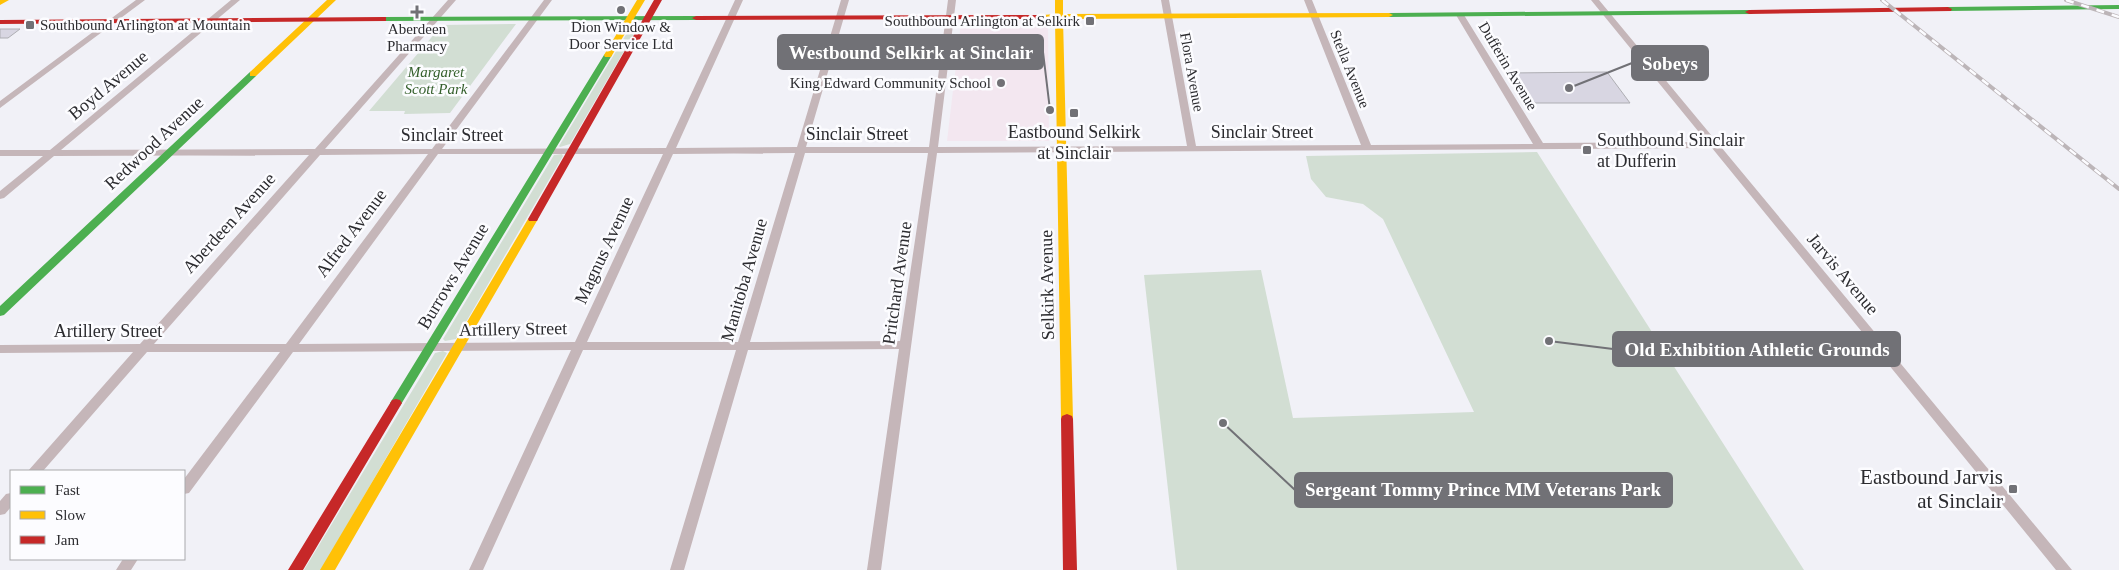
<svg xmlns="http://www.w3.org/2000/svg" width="2119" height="570" font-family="'Times New Roman',serif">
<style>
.education{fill:#f3e7f0}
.green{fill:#d2ded3}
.building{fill:#d8d6e2;stroke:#aeaeb3}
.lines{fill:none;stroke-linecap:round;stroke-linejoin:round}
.street{fill:#c5b6b9;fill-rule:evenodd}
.fast{fill:#4caf50;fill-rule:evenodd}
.slow{fill:#ffc107;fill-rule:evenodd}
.jam{fill:#c62828;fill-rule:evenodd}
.rail-casing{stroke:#bcb5b8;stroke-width:4}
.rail{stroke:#fcfcff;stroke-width:2.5;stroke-dasharray:8;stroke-linecap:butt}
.poi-dot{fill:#717176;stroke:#fcfcff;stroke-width:2}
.labels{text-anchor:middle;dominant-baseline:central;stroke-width:5;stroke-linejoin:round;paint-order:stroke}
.far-poi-label{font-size:15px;fill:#2c2c30;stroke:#fcfcff;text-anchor:end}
.far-street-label{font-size:15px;fill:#2c2c30;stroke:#fcfcff}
.far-park-label{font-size:15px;font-style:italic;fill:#345f2b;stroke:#fcfcff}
.street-label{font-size:18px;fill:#2c2c30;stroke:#fcfcff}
.poi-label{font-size:18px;fill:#2c2c30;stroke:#fcfcff}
.near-poi-label{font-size:21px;fill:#2c2c30;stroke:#fcfcff;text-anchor:end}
.leader{fill:none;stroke:#717176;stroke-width:2}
.callout-dot{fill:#717176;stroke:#fcfcff;stroke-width:2}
.callout{fill:#717176;stroke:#717176;stroke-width:2}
.callout-label{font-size:19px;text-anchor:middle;font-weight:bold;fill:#fff}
</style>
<rect width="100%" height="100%" fill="#f1f1f7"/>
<path class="education" d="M993 22 998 25H1008L1013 22 1048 23 1049 141H947L961 23Z"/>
<path class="green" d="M516 24 450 113 404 114 405 111H369L442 25Z
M634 24H637L638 27 570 144 560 147 559 146 630 28Z
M1537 152 1804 570H1177L1144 275 1261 270 1293 418 1474 412 1383 219 1363 204 1326 197 1311 179 1306 156Z
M562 154 563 156 456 339 445 341 443 339 554 155Z
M443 351 447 353 321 570H304L435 353Z"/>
<path class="building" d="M0 29H20L8 38H0Z
M1607 72 1630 103H1529L1510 73Z"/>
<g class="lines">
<path class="street" d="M136 0H145L0 108V101Z
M231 0H240L61 150 315 149 448 0H456L325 149H432L544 0H552L442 149 666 148 735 0H743L676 148 797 147 841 0H849L806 147H929L948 0H956L938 147 1187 146 1161 0H1169L1196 146 1361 145 1304 0H1312L1371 145 1533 144 1456 15 1460 13 1464 15 1543 143 1707 142 1591 0H1599L2072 570H2056L1712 148 937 153 881 570H867L899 349 748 350 684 570H670L736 350H583L483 570H469L571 350 293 352 189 493 184 494V479L280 352H147L43 471H28L133 352 0 353V345L140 344 309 155 54 156 4 198 0 199V191L43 156H0V150H50ZM795 153 738 342H587L673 154ZM805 153H928L900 341 750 342ZM428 154 286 344H154L320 155ZM438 154H663L575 342 299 344Z
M11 493V507L5 514 0 515V501L6 494Z
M123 559H138L131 570H116Z"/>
<path class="fast" d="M2119 5V9L1948 11 1944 9 1948 7Z
M1749 10 1753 12 1752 14 1389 17 1385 15 1389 13Z
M696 16H699V20L383 21 379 19 383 17Z
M608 52 612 55 400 406H392L390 403 392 400 604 55Z
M253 71 256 72V76L4 315 0 316V306L250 72Z"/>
<path class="slow" d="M0 0H9L0 5Z
M327 0H336L256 76H250V72Z
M637 0H645L611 57H605L604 55Z
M1055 0H1063V14L1389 13 1393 15 1389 17 1063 19 1073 419 1072 422H1062L1061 419 1055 19H1043L1039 17 1043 15 1055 14Z
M533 216 538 219 335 570H320L528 219Z"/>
<path class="jam" d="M654 0H662L538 219 537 221H529L528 219Z
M1948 7 1952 9 1951 11 1749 14 1745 12 1749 10Z
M1043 15 1047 17 1046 19 696 20 692 18 696 16Z
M383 17H386V21L0 24V20Z
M396 399 400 400 402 403 303 570H288L392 400Z
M1067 414 1072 416 1073 419 1077 570H1063L1061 419 1062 416Z"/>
<g class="rail-casing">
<path id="rail" d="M1882 0 2119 189
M2066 0 2119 17"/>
</g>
<use href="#rail" class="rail"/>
</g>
<g class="poi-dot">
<circle cx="621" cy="10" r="5"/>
<path d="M414.5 4.5h5v5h5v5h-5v5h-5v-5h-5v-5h5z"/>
<rect x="1085" y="16" width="10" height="10" rx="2.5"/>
<rect x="25" y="20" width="10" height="10" rx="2.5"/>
<circle cx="1001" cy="83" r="5"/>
<rect x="1069" y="108" width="10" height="10" rx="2.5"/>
<rect x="1582" y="145" width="10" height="10" rx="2.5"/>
<rect x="2008" y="484" width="10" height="10" rx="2.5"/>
</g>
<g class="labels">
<g class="far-poi-label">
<text x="1080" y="21">Southbound Arlington at Selkirk</text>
<text x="40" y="25" text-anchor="start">Southbound Arlington at Mountain</text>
<text x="621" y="27" text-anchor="middle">Dion Window &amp;<tspan x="621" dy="17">Door Service Ltd</tspan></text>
<text x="417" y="29" text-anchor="middle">Aberdeen<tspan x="417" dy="17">Pharmacy</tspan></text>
<text x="991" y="83">King Edward Community School</text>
</g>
<g class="far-street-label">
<text transform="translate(1508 66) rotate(59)">Dufferin Avenue</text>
<text transform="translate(1350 69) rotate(68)">Stella Avenue</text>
<text transform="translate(1192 72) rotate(80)">Flora Avenue</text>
</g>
<g class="far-park-label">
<text x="436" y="72">Margaret<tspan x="436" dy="17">Scott Park</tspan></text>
</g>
<g class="street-label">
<text transform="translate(108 85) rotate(-40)">Boyd Avenue</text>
<text x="1262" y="132">Sinclair Street</text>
<text x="857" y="134">Sinclair Street</text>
<text x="452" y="135">Sinclair Street</text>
<text transform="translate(154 143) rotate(-43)">Redwood Avenue</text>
<text transform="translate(229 223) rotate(-48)">Aberdeen Avenue</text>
<text transform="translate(351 233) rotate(-53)">Alfred Avenue</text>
<text transform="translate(604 250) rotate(-65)">Magnus Avenue</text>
<text transform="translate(1843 274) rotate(50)">Jarvis Avenue</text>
<text transform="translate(453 276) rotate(-59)">Burrows Avenue</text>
<text transform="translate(744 280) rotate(-74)">Manitoba Avenue</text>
<text transform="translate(897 283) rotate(-82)">Pritchard Avenue</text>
<text transform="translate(1047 285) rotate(-91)">Selkirk Avenue</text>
<text transform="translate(513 329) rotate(-1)">Artillery Street</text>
<text x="108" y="331">Artillery Street</text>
</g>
<g class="poi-label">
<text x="1074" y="132">Eastbound Selkirk<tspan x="1074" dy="21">at Sinclair</tspan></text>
<text x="1597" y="140" text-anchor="start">Southbound Sinclair<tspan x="1597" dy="21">at Dufferin</tspan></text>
</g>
<g class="near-poi-label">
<text x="2003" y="477">Eastbound Jarvis<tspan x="2003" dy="24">at Sinclair</tspan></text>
</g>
</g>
<path class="leader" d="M1050 110L1043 52M1569 88L1632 63M1549 341L1613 349M1223 423L1295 490"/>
<g class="callout-dot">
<circle cx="1050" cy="110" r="5"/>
<circle cx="1569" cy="88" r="5"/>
<circle cx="1549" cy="341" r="5"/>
<circle cx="1223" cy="423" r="5"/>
</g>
<g class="callout">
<rect x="778" y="35" width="265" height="34" rx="5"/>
<rect x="1632" y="46" width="76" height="34" rx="5"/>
<rect x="1613" y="332" width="287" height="34" rx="5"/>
<rect x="1295" y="473" width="377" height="34" rx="5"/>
</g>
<g class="callout-label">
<text x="911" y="59">Westbound Selkirk at Sinclair</text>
<text x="1670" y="70">Sobeys</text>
<text x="1757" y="356">Old Exhibition Athletic Grounds</text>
<text x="1483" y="496">Sergeant Tommy Prince MM Veterans Park</text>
</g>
<rect x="10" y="470" width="175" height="90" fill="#fcfcff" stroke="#a9a9ac"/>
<rect x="20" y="486" width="25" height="8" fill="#4caf50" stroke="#a9a9ac"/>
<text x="55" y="495" font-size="15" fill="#2c2c30">Fast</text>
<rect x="20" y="511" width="25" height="8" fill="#ffc107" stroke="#a9a9ac"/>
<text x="55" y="520" font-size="15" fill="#2c2c30">Slow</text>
<rect x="20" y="536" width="25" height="8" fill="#c62828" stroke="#a9a9ac"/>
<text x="55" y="545" font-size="15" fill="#2c2c30">Jam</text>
</svg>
